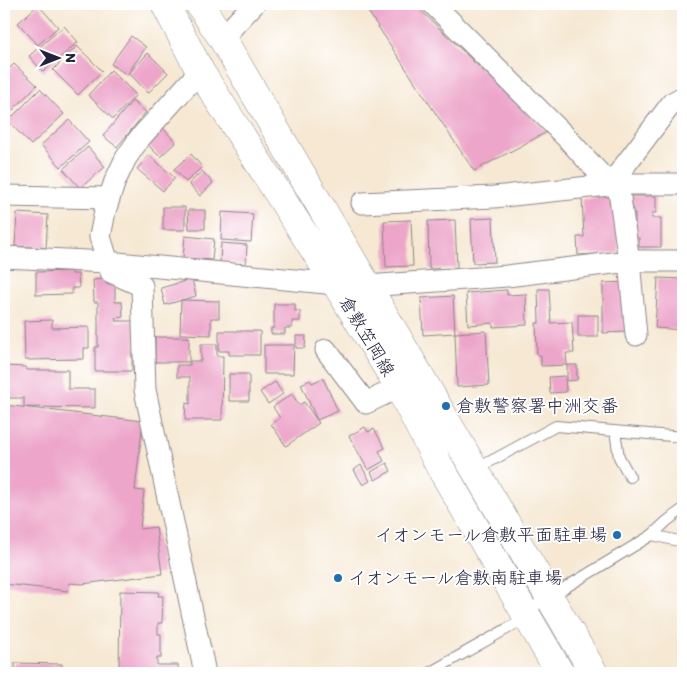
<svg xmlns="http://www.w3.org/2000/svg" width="687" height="677" font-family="Itim,'Klee One',sans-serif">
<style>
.building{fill:#eda6ca}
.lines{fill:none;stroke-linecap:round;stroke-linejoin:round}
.service-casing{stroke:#8c8587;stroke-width:12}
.minor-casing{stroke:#8c8587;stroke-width:23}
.primary-casing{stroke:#8c8587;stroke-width:29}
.service{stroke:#fff;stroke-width:10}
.minor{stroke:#fff;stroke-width:21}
.primary{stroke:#fff;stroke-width:28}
.poi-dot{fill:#1f6fb2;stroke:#fff;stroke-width:2}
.labels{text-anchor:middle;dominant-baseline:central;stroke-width:4;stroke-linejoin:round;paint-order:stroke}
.street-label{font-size:18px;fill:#22223b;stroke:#fff}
.poi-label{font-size:18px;fill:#22223b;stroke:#fff;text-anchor:start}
</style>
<rect width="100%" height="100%" fill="#fff"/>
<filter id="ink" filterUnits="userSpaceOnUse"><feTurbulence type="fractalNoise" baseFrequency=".02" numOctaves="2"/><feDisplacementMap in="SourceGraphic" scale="10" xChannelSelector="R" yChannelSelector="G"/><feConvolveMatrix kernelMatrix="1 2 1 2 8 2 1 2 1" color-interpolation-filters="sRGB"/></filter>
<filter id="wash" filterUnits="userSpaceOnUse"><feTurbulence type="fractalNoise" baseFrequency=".0096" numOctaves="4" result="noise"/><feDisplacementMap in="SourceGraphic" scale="20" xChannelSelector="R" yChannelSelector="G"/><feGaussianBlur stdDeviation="1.12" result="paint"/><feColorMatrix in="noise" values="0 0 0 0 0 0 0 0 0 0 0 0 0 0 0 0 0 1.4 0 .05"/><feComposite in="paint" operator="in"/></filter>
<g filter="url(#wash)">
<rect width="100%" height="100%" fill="#f6e8d3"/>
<g id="blocks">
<path class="building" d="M363 4H414L547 132 474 171Z
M38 5 58 27 38 45 18 23Z
M64 26 78 42 43 72 29 56Z
M131 36 146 47 127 75 111 64Z
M77 46 102 71 78 95 53 70Z
M148 53 168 73 148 93 129 73Z
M14 64 37 85 10 113 4 108V74Z
M111 70 136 95 113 119 88 95Z
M40 89 64 114 31 145 8 121Z
M132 101 146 112 117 147 103 136Z
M69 120 89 142 61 167 41 145Z
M161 126 176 142 160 157 145 142Z
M88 147 105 167 80 188 63 169Z
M191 154 202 167 186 182 174 169Z
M149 155 175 178 163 191 137 169Z
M202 171 213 183 200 196 189 184Z
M616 196 619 253 578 255 577 237H584L582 198Z
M627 196H656V213H652V218H661V247H639V238H635V213H627Z
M163 207H185V230H163Z
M188 210H205V229H189Z
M222 212 253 214 251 242 221 240Z
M17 213 48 215 46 248 15 246Z
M493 218 495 262 473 263 471 219Z
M411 220 413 266 386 267 384 221Z
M455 220 457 268 429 269 428 221Z
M185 236 214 239 212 260 183 258Z
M221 243 247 245 246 264 220 263Z
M72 271V274H78L79 288H72V294L36 295V272Z
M658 278 683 279V330L655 328Z
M106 279V284H115V302H122L123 317 115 318 116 321H135L136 352 132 353V371H95V347H98V302H94L93 280Z
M192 279 196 296 165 305 161 288Z
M627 282V332L603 333V283Z
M538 289H549L551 323 572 322 574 353H566L567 365 541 366V355H537L536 323H539Z
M507 290V295L526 294 527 325 493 327V323L468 325 466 293Z
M453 296 455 333 423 335 421 298Z
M181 300 219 301V318H211V335L180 334Z
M274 304H295V311H300V321H292V328H285V334H271V328H274Z
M578 315H598V337H578Z
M52 320V328L89 327V348H84V359L25 360 24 321Z
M219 331H260V355H229V351H219Z
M486 331 489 385 457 387 455 333Z
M296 336H306L305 348H296Z
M155 337H189V362H155Z
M201 344H217V356H223L222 420H185L186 403 190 404V377H177V365H190V361H201Z
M264 345H294L293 374H264Z
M567 365H577V380L567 381Z
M4 366 26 367V370H68V389H95V408L24 407V398H4Z
M229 374H249V401H229Z
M565 376 566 392 550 393 549 377Z
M323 378 338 411 317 420 301 384 310 380 312 383Z
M275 382 283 394 268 404 260 392Z
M292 394 299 405 304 402 319 423 286 446 271 424 280 418 273 407Z
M4 405 143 421 135 490 144 491 140 529 156 527 162 574 82 584 69 583 68 591 4 584Z
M365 427 368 432 374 429 385 448 379 451 384 461 368 470 349 436Z
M387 463 391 471 375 480 371 472Z
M361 465 370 481 363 485 354 470Z
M120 591 159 592 158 596H163L162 623H158V634H161V658H157V665H178V673H119Z
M15 663 62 664V673H15Z
M87 669H108V673H87Z"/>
</g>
</g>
<g filter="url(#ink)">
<use href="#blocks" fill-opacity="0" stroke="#8c8587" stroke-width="1"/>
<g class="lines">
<g class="service-casing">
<path id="service" d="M615 431 619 457 630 477
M476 469 556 426 683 437
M652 535 667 521 683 509
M525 612 652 535 683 542
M429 673 526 618"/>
</g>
<g class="minor-casing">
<path id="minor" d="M433 4 567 138 610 185 672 103 683 97
M222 38 254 4
M200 71 139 139 126 158 115 181 105 211 100 237 111 272 142 286 145 390 205 673
M618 184 629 261 636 335
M4 196 109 198
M362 203 494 197 618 184H683
M4 257 107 262 336 284 367 286 507 276 629 261H683
M326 350 366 403 399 387"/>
</g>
<g class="primary-casing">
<path id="primary" d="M165 4 200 71 336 284 399 387 439 465 560 673
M199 4 222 38 594 673"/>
</g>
<use href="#service" class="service"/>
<use href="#minor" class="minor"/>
<use href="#primary" class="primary"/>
</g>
</g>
<g class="poi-dot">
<circle cx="446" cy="406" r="5"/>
<circle cx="617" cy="535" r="5"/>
<circle cx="338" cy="578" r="5"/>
</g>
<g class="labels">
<g class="street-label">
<text transform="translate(367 336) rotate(59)">倉敷笠岡線</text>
</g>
<g class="poi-label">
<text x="456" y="406">倉敷警察署中洲交番</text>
<text x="607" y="535" text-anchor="end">イオンモール倉敷平面駐車場</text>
<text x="348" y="578">イオンモール倉敷南駐車場</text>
</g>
</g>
<rect width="687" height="677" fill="none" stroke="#fff" stroke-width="20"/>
<g transform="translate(58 58) rotate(90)" stroke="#ffffff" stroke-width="4" paint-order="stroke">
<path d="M0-4L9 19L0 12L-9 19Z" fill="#22223b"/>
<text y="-8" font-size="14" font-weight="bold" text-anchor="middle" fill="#22223b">N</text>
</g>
</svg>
